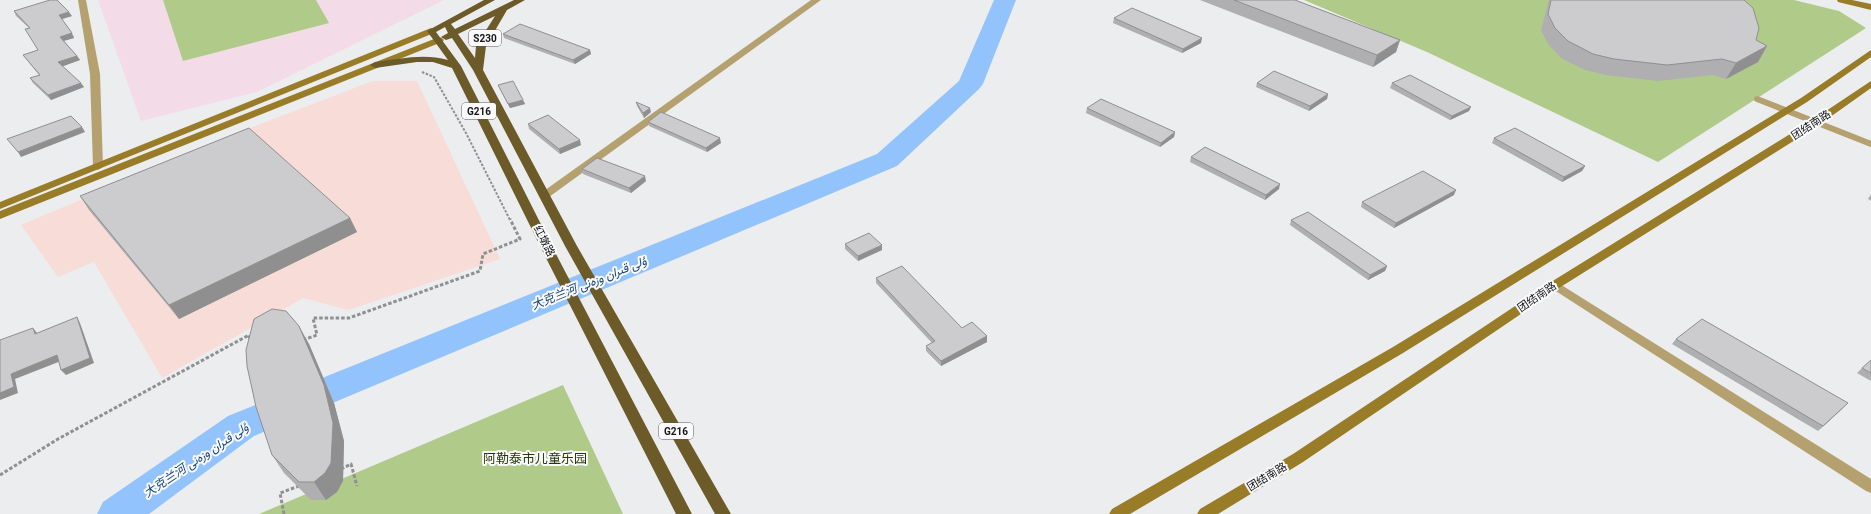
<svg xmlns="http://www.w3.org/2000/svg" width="1871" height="514" font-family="Roboto,Vazirmatn,'Noto Sans SC',sans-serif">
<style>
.commercial{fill:#f7dcd8}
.education{fill:#f3dce7}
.green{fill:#b0ca8a}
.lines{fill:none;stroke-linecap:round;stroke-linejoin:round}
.river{fill:#93c3fc;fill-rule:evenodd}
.path-far1{stroke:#8f9090;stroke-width:2;stroke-dasharray:2.5 1.5;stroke-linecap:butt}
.path{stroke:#8f9090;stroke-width:3;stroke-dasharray:3.5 2;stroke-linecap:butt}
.service{stroke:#b5a170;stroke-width:6}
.minor{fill:#b5a170;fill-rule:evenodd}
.secondary{fill:#997c27;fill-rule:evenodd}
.trunk{fill:#6c5a28;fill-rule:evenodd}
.wall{fill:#afafb1}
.shaded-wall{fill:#8f8f90}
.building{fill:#ccccce;stroke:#8f8f90}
.labels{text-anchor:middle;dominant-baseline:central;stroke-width:4;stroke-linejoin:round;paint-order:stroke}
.shield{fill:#fafafc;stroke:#5a5a5b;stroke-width:1}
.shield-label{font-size:10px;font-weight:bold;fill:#151616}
.street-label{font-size:11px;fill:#151616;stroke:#fafafc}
.water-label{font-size:12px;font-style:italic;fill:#124376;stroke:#fafafc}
.near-park-label{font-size:13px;fill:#283804;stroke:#fafafc}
</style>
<rect width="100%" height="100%" fill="#ecedee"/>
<path class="commercial" d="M373 81H417L500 259 348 310 303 298 162 378 94 262 58 277 21 225 263 123Z"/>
<path class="education" d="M98 0H444L257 92 141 121Z"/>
<path class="green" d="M163 0H316L329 23 183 61Z
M1304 0H1794L1839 11 1866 28 1658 162 1427 52Z
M563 385 623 514H259Z"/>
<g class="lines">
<path class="river" d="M994 0H1016L983 84 979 89 897 166 254 436 149 514H97L103 502 228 416 877 154 959 81Z"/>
<path class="path-far1" d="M422 72 434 77 466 133 510 220"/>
<path class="path" d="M303 340 317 335 313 318H349L480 271 483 254 520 239 510 219
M341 469 351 464 357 486
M0 475 58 439 249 335 250 339
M284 514 280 493 299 486"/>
<path class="service" d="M1757 99 1871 144"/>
<path class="minor" d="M78 0H86L100 74 103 167 98 170 93 167 90 74Z
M811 0H821L549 197H541L539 195 541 193Z
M1555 281 1871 479V493L1866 491 1551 288 1549 285 1551 282Z"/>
<path class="secondary" d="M1837 0H1852L1871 4V10L1838 2Z
M431 28 434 29 435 31 434 33 0 209V202Z
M439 37 442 38 444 40 442 42 0 219V211Z
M1871 50V57L1807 102 1403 353 1130 514H1109L1112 509 1393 347 1801 98Z
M1871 81V88L1819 125 1559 288 1303 462 1218 514H1197L1200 509 1293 454 1551 282 1811 121Z"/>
<path class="trunk" d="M484 0H495L451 24 455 29 514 0H525L507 10 486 46 483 70 577 246 731 514H715L565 246 473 70 452 38 446 40 441 37 448 33 445 27 436 32 461 66 557 256 692 514H676L545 256 452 68 433 62H417L375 68 370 65 375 62C399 59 424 53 448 60L427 31ZM495 16 476 46 475 58 458 34Z"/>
</g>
<path class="wall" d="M1200 0H1295L1400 40 1396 52 1373 67Z
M1549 0H1744L1756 40 1767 46 1758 62 1726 79 1713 75 1658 81 1606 75 1585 70 1561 58 1548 44 1541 30Z
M14 11 72 16 62 19 74 38 64 41 77 56 80 60 62 66 84 87 51 100 33 83 30 78 39 75 23 55 38 50 29 28 16 16Z
M1114 18 1201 43 1182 53 1113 23Z
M503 34 590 50 591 54 575 64 504 38Z
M1257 83 1328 94 1327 99 1309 111 1256 87Z
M1392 83 1469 111 1450 120 1390 88Z
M498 85 523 100 525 104 510 108 500 89Z
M636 102 651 112 644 118 637 106Z
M1087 108 1175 132 1174 137 1160 147 1086 113Z
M648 122 721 143 707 152 649 126Z
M528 124 581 145 560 154 529 129Z
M1494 138 1585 166 1582 171 1562 182 1492 143Z
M1191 157 1279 189 1265 200 1190 162Z
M582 169 646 181 631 193 583 174Z
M1871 194V201L1868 199Z
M1454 195 1394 228 1361 207 1362 202Z
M80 196 350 218 357 232 179 319 89 210Z
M1291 220 1387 266 1385 271 1368 280 1290 225Z
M845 244 882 250 858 261 845 249Z
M876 278 962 328 987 336V342L941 366 926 351V346L932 343 876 283Z
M1676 339 1843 408 1818 431 1672 344Z
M309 344 334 403 344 441 343 481 337 492 326 500H311L284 473 272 455Z
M1871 360V381L1857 373 1862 368Z"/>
<path class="shaded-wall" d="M69 12 72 16 62 19 59 15Z
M72 33 74 38 63 41 60 37Z
M1202 38 1201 43 1182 53 1183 49Z
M1400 40 1396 52 1373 67 1377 55Z
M1767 46 1758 62 1726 79 1736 63Z
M590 50 591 54 575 64 573 60Z
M77 56 80 60 61 67 58 62Z
M81 83 84 87 51 100 48 95Z
M1328 94 1327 99 1309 111 1310 106Z
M523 100 525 104 510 108 508 104Z
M1471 107 1469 111 1450 120 1452 116Z
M650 108 651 112 644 118 643 113Z
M82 127 85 132 21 157 18 152Z
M1175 132 1174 137 1160 147 1161 143Z
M720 138 721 143 707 152 706 148Z
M580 140 581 145 560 154 559 149Z
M1585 166 1582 171 1562 182 1564 177Z
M645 176 646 181 631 193 629 188Z
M1280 184 1279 189 1265 200 1266 195Z
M1456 190 1454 195 1394 228 1396 223Z
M350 218 357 232 179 319 169 305Z
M882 245V250L858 261V256Z
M1387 266 1385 271 1368 280 1370 275Z
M77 317 80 323 94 363 66 375 61 370Z
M299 326 309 344 334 403 344 441 343 481 337 492 326 500 314 482Z
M33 328 37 333 35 334Z
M987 336V342L941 366V361Z
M57 355 61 361 15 379 18 393 0 400V393L11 374Z
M1848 403 1843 408 1818 431 1823 426Z"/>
<path class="building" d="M50 0H57L69 12 59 15 72 33 60 37 77 56 58 62 81 83 48 95 30 78 40 75 23 55 38 50 25 29 30 28 14 11Z
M1234 0H1295L1400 40 1377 55Z
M1551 0H1744L1753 8 1759 28 1756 40 1767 46 1736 63 1722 59 1667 65 1614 59 1593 54 1568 41 1555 28 1548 14Z
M1132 8 1202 38 1183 49 1114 18Z
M520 24 590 50 573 60 503 34Z
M1274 71 1328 94 1310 106 1257 83Z
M1410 75 1471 107 1452 116 1392 83Z
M513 81 523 100 508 104 498 85Z
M1101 99 1175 132 1161 143 1087 108Z
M636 102 650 108 643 113Z
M661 112 720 138 706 148 648 122Z
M548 115 580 140 559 149 528 124Z
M71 116 82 127 18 152 7 139Z
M249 128 350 218 169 305 80 196Z
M1515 128 1585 166 1564 177 1494 138Z
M1205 147 1280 184 1266 195 1191 157Z
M597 158 645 176 629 188 582 169Z
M1423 171 1456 190 1396 223 1362 202Z
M1308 212 1387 266 1370 275 1291 220Z
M869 233 882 245 858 256 845 244Z
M902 266 962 328 972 322 987 336 941 361 926 346 935 341 876 278Z
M272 309 286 311 299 326 324 385 333 423 331 463 325 473 314 482H299L272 455 256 407 247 366 246 350 254 319Z
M77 317 90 358 61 370 57 355 11 374 14 387 0 393V340L33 328 35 334Z
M1702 319 1848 403 1823 426 1676 339Z
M1871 360V373L1862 368Z"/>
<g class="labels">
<g class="shield">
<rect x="469" y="30" width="32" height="16" rx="3"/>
<rect x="462" y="103" width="34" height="16" rx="3"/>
<rect x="659" y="423" width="34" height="16" rx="3"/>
</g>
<g class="shield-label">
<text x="485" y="38">S230</text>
<text x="479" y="111">G216</text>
<text x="676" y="431">G216</text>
</g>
<g class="street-label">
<text transform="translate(1811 125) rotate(-33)">团结南路</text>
<text transform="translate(544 241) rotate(63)">红墩路</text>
<text transform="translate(1537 297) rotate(-34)">团结南路</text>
<text transform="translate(1267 477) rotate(-31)">团结南路</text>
</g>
<g class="water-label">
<text transform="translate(589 283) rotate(-22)">大克兰河 ۇلى قىران وزەنى</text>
<text transform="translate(196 460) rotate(-34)">大克兰河 ۇلى قىران وزەنى</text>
</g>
<g class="near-park-label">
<text x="535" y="458">阿勒泰市儿童乐园</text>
</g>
</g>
</svg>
